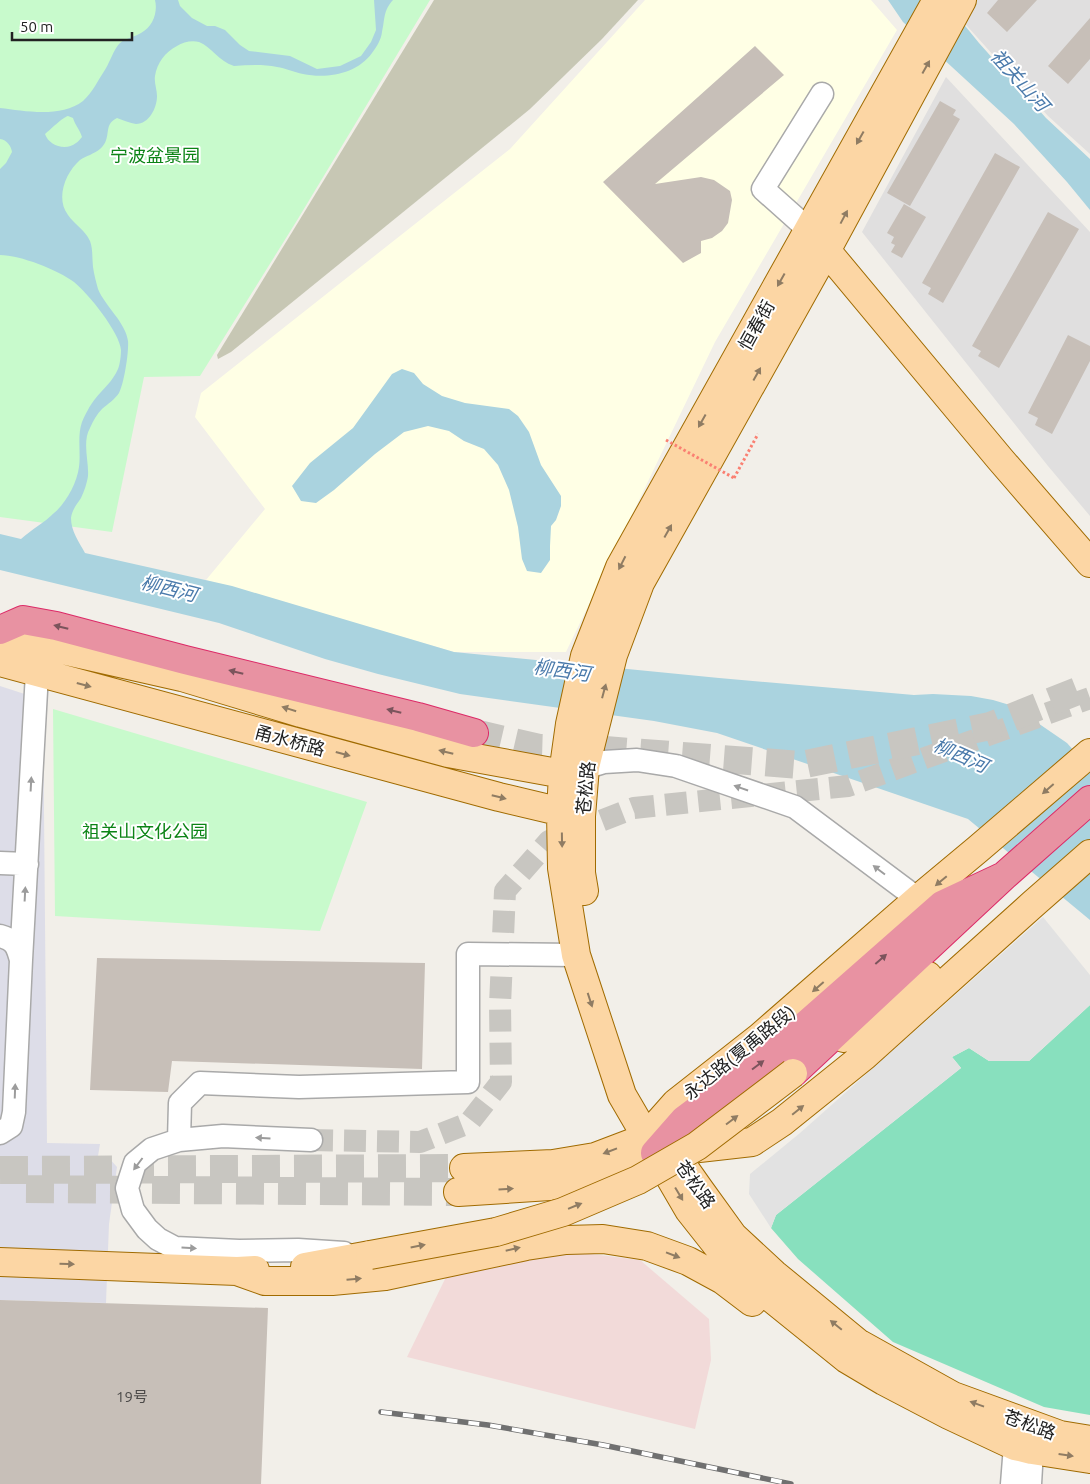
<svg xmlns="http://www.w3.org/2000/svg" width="1090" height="1484" font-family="Ubuntu,'Noto Sans SC',sans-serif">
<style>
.residential{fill:#e0dfdf}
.commercial{fill:#f2dad9}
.education{fill:#ffffe5}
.construction{fill:#c7c7b4}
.park{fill:#c8facc}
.pitch{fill:#88e0be}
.parking{fill:#e2e2e2}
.plaza{fill:#dddde8}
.water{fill:#aad3df;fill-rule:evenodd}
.building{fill:#c7bfb8}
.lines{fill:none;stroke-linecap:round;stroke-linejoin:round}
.minor-tunnel{stroke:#c8c6c1;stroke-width:22;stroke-dasharray:22 11;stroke-linecap:butt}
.major-tunnel{stroke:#c8c6c1;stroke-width:28;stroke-dasharray:28 14;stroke-linecap:butt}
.highway-tunnel{stroke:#c8c6c1;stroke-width:28;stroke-dasharray:28 14;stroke-linecap:butt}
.minor-casing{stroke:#a9a9a9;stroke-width:25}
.major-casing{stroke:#a06b00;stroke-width:30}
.highway-casing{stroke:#dc2a67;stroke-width:30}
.path{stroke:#fa8072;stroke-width:3;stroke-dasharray:2.5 2.5;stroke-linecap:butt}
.minor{stroke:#fff;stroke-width:22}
.major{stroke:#fcd6a4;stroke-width:28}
.highway{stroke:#e892a2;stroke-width:28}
.rail-casing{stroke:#707070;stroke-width:5.5}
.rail{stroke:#fff;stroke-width:4;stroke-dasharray:11;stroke-linecap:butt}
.major-bridge-casing{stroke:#a06b00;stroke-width:30;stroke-linecap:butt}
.path-bridge{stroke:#fa8072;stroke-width:3;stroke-dasharray:2.5 2.5;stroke-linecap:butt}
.major-bridge{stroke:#fcd6a4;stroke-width:28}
.oneway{fill:#8f7c63}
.oneway2{fill:#7b545c}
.oneway3{fill:#9c9c9c}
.labels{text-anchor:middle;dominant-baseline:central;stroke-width:4;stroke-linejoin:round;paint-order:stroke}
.number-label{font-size:15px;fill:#4b4948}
.park-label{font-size:18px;fill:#0c8416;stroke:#fff}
.street-label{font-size:18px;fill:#222;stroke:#fff}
.water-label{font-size:19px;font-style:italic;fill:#4a7aab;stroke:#fff}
</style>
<rect width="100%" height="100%" fill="#f2efe9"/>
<path class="residential" d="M970 0H1090V154L1048 116 959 17Z
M946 77 1090 232V516L1048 466 862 232Z"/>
<path class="commercial" d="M567 1251 640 1260 709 1319 711 1360 695 1429 407 1357 446 1277Z"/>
<path class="education" d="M645 0H871L897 30 715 342 566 652H454L206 580 265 509 195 417 201 393 510 149Z"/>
<path class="construction" d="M434 0H638L602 39 530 109 231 352 218 359 217 355Z"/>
<path class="park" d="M0 0H430L296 222 200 376 144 377 112 532 0 517Z
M53 709 367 802 320 931 55 916Z"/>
<path class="pitch" d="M1090 1005V1415L1044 1407 893 1342 798 1259 771 1228 776 1215 961 1068 952 1057 969 1048 989 1061H1029Z"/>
<path class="parking" d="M1043 917 1090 975V1005L1029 1061H989L969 1048 952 1057 961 1068 776 1215 771 1228 749 1194 750 1174 800 1133Z"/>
<path class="plaza" d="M0 686 43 700 47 1143 100 1144 98 1156H107L117 1167 109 1224 106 1303 0 1300Z"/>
<path class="water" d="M155 0H178L180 6 192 18 207 26H215L225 30 240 45 249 51 290 56 317 69 340 66 361 56 371 42 376 30 374 0H393C383 11 385 19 382 32 381 40 377 46 372 53 357 74 327 79 303 74 294 72 285 68 277 67 263 64 248 65 234 66 218 61 212 47 199 42 192 40 183 42 177 46 165 52 157 63 155 76 154 83 157 89 157 96 157 108 149 124 136 124 130 123 123 120 117 118 102 125 113 138 100 149 94 154 86 156 80 160 66 172 55 198 68 215 74 224 85 230 90 241 93 249 92 258 93 267 94 274 96 282 98 289 105 306 126 323 128 341 129 352 124 384 119 393 115 399 108 404 102 409 97 414 93 421 90 428 82 442 89 461 88 476 87 483 84 492 81 498 77 504 72 510 71 518 71 531 79 542 85 553L232 586 454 652 719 678 914 695 933 694 971 696 993 700 1013 706 1067 743 1090 769V920L968 819 717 733 654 721 460 694 378 674 325 659 219 623 0 570V534L21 539C32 529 44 523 54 513 66 503 77 483 79 467 81 453 77 436 82 422 85 415 90 405 95 399 103 389 113 381 118 369 120 364 121 355 121 350 120 333 88 293 74 282 58 270 20 255 0 255V169L6 163 12 152C11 146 7 140 0 139V108C25 111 61 118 83 101 92 93 97 82 103 73 109 65 114 48 120 43 126 38 135 37 141 33 153 27 158 12 155 0ZM68 116 73 118C75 125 80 130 82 137 80 139 78 142 76 143 66 151 49 146 45 134 50 130 63 117 68 116Z
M888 0H944L979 43 1046 118 1090 159V210L1067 182 1014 124 903 22Z
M402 369 414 373 423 384 442 396 465 403 509 409 518 416 529 432 541 465 561 496V506L556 520 551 526 550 546V560L541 573 527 571 522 559 518 527 509 490 498 465 484 449 464 441 449 431 428 426 404 432 375 454 334 490 316 503 301 501 292 486 310 463 353 428 392 374Z"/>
<path class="building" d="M998 0H1037L1007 32 987 13Z
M1090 18V59L1068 84 1048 66Z
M755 46 784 75 655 184 701 177 714 180 730 191 732 200 728 223 722 231 712 238 701 241V253L683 263 603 182Z
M940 101 956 110 953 115 960 119 910 206 887 193Z
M995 153 1020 167 943 303 928 294 931 288 922 283Z
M904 204 926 217 902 258 891 252 895 245 891 243 894 237 887 233Z
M1048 212 1079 229 999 368 978 356 981 351 972 346Z
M1068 335 1090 346V361L1052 434 1035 425 1038 418 1028 413Z
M97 958 425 963 422 1069 172 1061 168 1092 90 1090Z
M0 1300 268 1308 261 1484H0Z"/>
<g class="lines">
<path class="minor-tunnel" d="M311 1140 420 1142 469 1123 501 1082 500 1005 505 891 549 841 634 808 848 786 1090 698"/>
<path class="major-tunnel" d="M0 1170 464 1168
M26 1189 458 1192"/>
<path class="highway-tunnel" d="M474 733 539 748 605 750 801 765 990 726 1090 686"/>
<g class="minor-casing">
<path id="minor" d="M809 230 763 189 822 94
M571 772 604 762 637 760 676 766 795 807 918 899
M0 863 27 864
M0 936C15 940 17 945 21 960
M0 1133 11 1126 14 1112 21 960 37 673 39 656
M179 1140 180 1103 200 1083 299 1087 468 1082V954L576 955
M311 1140 223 1136 179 1140 152 1149 135 1163 127 1188 133 1210 147 1229 158 1239 175 1248 239 1251 298 1250 344 1253
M1012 1484 1015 1446
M1030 1484 1032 1450"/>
</g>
<g class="major-casing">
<path id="major" d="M937 0 620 567 585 656 570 724 563 774 561 812 562 868 576 955 622 1095 689 1210 723 1253 760 1289 847 1359 884 1381 949 1415 1015 1446 1032 1450 1090 1459
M815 237 1000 459 1090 563
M0 636 182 677 301 713 448 753 563 774
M0 662 499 797 579 816
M584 891 581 873V816L585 767 613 655 640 583 826 251 962 0
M844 1038 916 986 928 976
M680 1162 699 1189 733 1236 774 1274 858 1343 953 1396 1060 1435 1090 1440
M464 1168 553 1164 595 1157 645 1138 676 1103 760 1037 918 899 978 849 1090 753
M458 1192 550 1186 604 1176 655 1153 752 1142 782 1122 864 1056 1033 904 1090 854
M0 1262 237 1271 255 1270
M305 1267 370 1255
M237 1271 265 1281H332L385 1276 526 1246 566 1240 603 1239 647 1246 688 1261 723 1280 752 1302"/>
</g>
<g class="highway-casing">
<path id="highway" d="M0 630 23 620 56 626 185 660 418 717 474 733
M793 1073 1004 876 1090 800
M655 1153 684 1120 775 1052 942 905 1004 876"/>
</g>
<path class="path" d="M734 478 758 434"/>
<use href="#minor" class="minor"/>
<use href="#major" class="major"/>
<use href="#highway" class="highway"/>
<g class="rail-casing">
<path id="rail" d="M381 1412 488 1425 603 1445 791 1484"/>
</g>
<use href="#rail" class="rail"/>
<g class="major-bridge-casing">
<path id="major-bridge" d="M370 1255 496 1232 563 1212 638 1180 697 1146 793 1073"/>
</g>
<path class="path-bridge" d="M666 440 734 478"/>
<use href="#major-bridge" class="major-bridge"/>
</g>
<defs><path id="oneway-solid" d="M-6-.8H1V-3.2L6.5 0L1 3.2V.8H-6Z" transform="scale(1.25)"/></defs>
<g class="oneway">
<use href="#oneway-solid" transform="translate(926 67) rotate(-61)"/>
<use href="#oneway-solid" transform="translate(860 138) rotate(119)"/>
<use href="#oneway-solid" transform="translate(844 217) rotate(-62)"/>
<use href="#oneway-solid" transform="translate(781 280) rotate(119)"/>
<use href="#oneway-solid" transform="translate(757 374) rotate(-61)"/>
<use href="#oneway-solid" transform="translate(702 421) rotate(119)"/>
<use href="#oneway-solid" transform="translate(668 531) rotate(-61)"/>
<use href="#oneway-solid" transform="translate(622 563) rotate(117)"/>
<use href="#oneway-solid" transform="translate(84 685) rotate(15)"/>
<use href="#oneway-solid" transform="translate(604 691) rotate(-75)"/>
<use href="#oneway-solid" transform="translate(289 709) rotate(-163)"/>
<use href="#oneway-solid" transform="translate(446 752) rotate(-166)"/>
<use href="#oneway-solid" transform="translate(343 754) rotate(15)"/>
<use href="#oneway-solid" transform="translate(1048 789) rotate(139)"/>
<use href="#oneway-solid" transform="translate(499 797) rotate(14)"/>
<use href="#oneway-solid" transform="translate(562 840) rotate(89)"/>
<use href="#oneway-solid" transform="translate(941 881) rotate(140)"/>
<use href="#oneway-solid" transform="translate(818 987) rotate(139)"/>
<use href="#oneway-solid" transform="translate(590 1000) rotate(72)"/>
<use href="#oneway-solid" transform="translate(798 1110) rotate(-39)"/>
<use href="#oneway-solid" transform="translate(732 1120) rotate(-37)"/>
<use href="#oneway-solid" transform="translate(610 1151) rotate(159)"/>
<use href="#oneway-solid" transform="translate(506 1189) rotate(-4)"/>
<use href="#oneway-solid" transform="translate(679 1194) rotate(59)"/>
<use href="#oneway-solid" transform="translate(575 1206) rotate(-22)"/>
<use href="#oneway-solid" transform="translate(418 1246) rotate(-11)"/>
<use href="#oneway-solid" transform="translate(513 1249) rotate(-13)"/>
<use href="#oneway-solid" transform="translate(673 1255) rotate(21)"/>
<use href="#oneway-solid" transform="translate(67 1264) rotate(2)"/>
<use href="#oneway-solid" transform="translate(354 1279) rotate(-5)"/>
<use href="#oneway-solid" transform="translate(836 1325) rotate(-141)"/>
<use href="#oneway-solid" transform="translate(977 1404) rotate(-160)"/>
<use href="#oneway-solid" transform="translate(1066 1455) rotate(8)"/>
</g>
<g class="oneway2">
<use href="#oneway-solid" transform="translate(61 627) rotate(-166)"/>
<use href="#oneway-solid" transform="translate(236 672) rotate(-166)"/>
<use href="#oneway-solid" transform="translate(394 711) rotate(-166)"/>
<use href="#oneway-solid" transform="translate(881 959) rotate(-41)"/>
<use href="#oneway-solid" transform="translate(758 1065) rotate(-37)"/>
</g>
<g class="oneway3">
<use href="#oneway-solid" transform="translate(31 784) rotate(-87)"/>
<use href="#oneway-solid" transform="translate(741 788) rotate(-161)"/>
<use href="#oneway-solid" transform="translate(879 870) rotate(-143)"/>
<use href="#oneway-solid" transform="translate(25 894) rotate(-87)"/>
<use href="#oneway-solid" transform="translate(15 1091) rotate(-88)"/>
<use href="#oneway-solid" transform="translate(263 1138) rotate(-177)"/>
<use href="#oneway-solid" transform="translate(138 1164) rotate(127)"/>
<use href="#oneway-solid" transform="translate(189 1248) rotate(3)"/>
</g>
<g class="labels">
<g class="number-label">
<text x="132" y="1396">19号</text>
</g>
<g class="park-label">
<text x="155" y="155">宁波盆景园</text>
<text x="145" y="831">祖关山文化公园</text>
</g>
<g class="street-label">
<text transform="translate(756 325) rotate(-61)">恒春街</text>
<text transform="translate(290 740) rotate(15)">甬水桥路</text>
<text transform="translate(585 788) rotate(-84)">苍松路</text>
<text transform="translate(739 1052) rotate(-39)">永达路(夏禹路段)</text>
<text transform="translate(696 1184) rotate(55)">苍松路</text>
<text transform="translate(1030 1424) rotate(20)">苍松路</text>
</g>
<g class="water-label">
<text transform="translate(1020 80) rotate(48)">祖关山河</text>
<text transform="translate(169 588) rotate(14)">柳西河</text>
<text transform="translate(562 670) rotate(8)">柳西河</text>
<text transform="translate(961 755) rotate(24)">柳西河</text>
</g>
</g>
<path d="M12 32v8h120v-8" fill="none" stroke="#222222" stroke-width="2.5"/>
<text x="20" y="32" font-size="15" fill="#222222" stroke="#ffffff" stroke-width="4" paint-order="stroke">50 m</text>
</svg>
